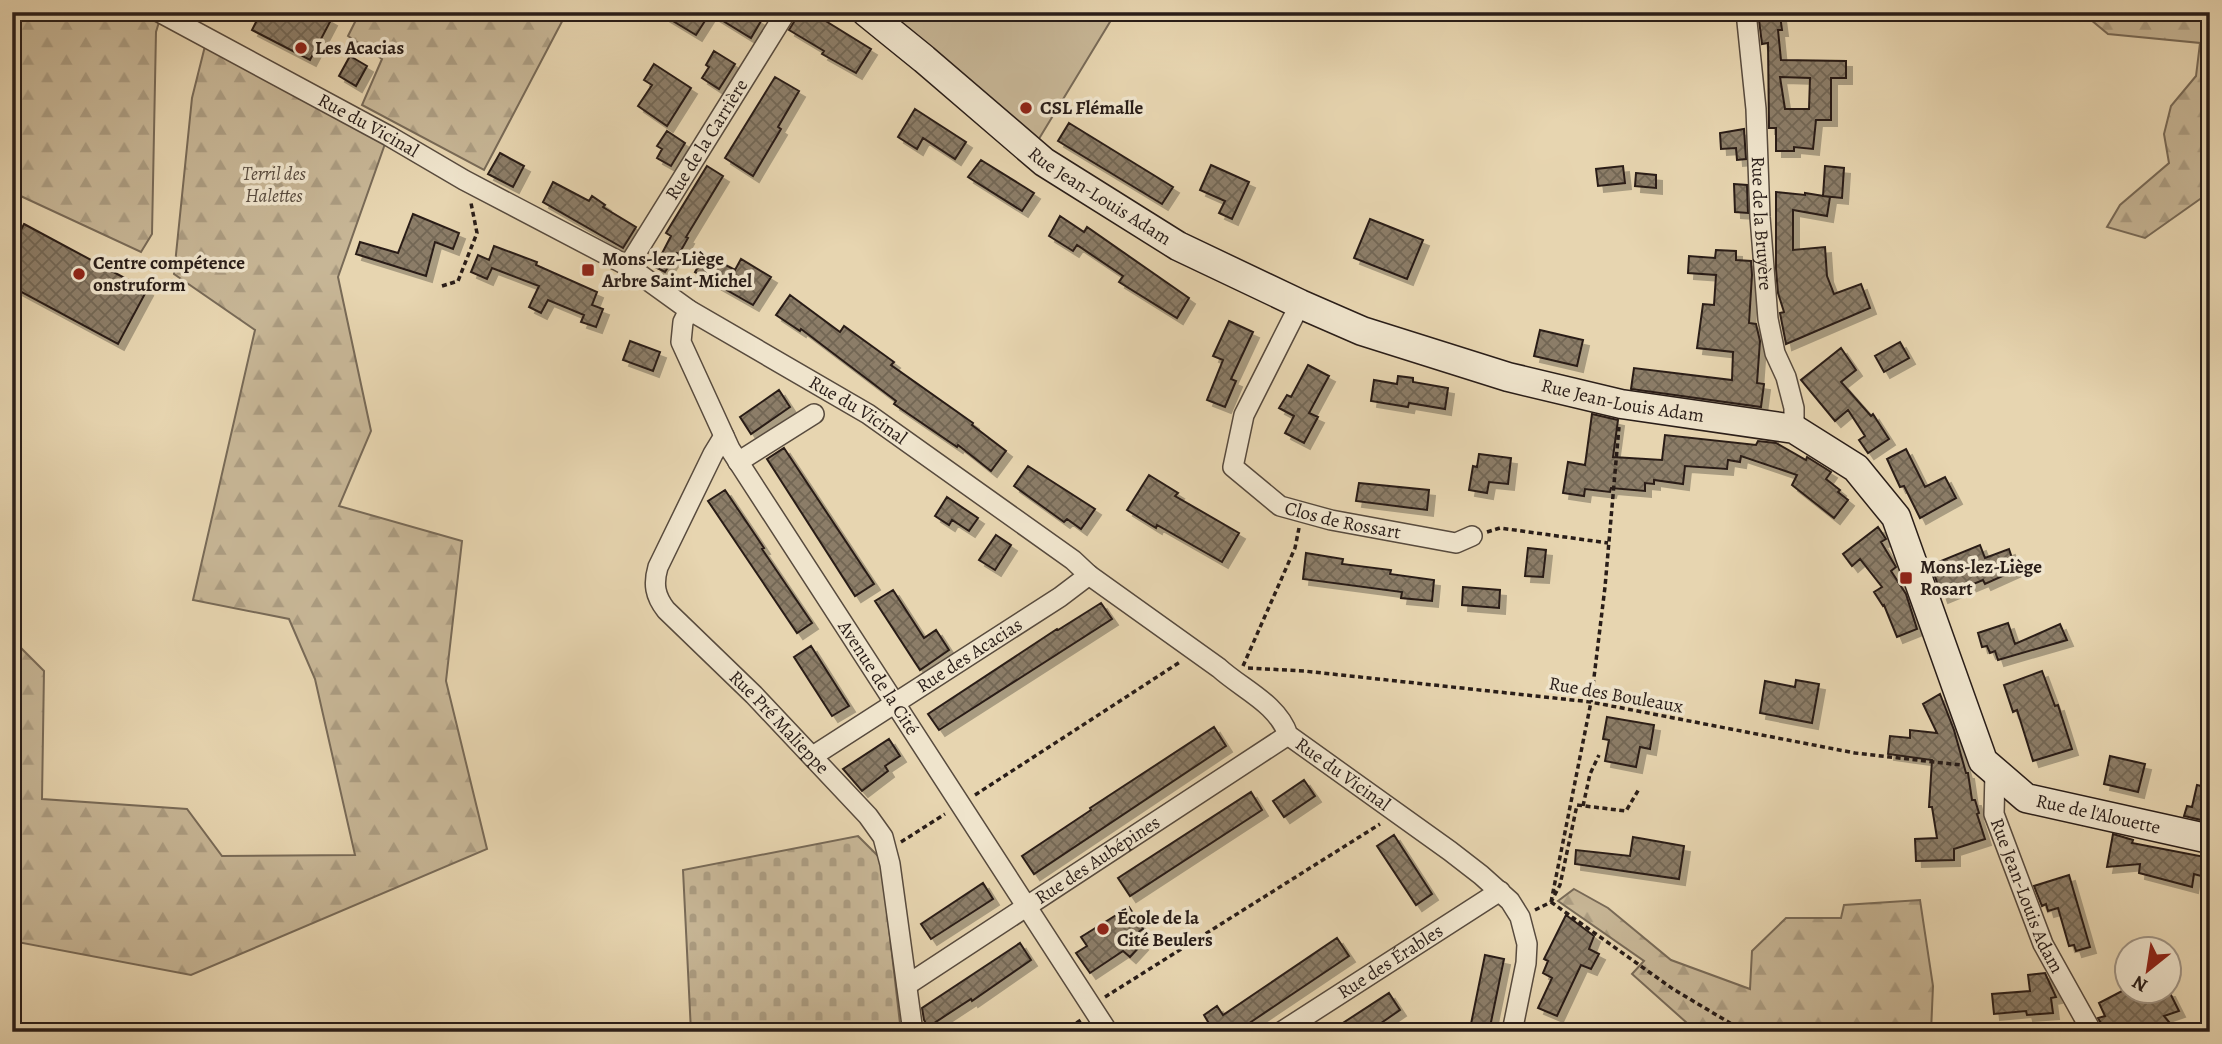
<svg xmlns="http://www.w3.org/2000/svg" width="2222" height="1044" font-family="Alegreya,serif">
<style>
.forest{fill:url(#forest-firs);stroke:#786a57;stroke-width:2}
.cemetery{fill:url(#cemetery-stones);stroke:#786a57;stroke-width:2}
.pitch{fill:#c7b696;stroke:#786a57;stroke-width:2}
.building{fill:url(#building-cross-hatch);stroke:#291d18;stroke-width:2;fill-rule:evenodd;filter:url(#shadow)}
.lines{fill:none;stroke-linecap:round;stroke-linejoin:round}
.street-casing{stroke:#584b3e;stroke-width:22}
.secondary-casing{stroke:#291d18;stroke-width:31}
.path{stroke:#291d18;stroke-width:3.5;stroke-dasharray:5 3.5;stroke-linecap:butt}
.street{stroke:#efe4cc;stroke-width:19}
.secondary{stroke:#efe4cc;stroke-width:28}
.poi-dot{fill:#8f2418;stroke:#efe4cc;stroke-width:2.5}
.labels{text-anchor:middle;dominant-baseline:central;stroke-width:7;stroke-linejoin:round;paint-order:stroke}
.poi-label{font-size:19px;font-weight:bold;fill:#291d18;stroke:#efe4cc;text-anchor:start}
.street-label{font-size:19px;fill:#291d18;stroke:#efe4cc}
.park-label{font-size:19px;font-style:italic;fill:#584b3e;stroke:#efe4cc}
</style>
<defs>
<pattern id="forest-firs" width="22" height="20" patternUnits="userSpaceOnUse" patternTransform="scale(1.75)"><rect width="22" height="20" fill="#c7b696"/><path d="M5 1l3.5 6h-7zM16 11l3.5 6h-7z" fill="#ab9c81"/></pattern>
<pattern id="cemetery-stones" width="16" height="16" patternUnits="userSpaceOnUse" patternTransform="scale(1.75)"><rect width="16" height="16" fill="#c7b696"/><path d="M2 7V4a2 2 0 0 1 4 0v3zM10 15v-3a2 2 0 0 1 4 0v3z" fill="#ab9c81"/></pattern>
<pattern id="building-cross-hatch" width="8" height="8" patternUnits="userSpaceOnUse" patternTransform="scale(1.75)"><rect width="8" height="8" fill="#8c7d67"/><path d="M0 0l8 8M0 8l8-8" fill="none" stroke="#726654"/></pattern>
<filter id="shadow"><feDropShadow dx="6" dy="6" stdDeviation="0" flood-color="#0004"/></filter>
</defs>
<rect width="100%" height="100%" fill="#e7d5b0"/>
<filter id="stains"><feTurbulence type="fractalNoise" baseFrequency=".00286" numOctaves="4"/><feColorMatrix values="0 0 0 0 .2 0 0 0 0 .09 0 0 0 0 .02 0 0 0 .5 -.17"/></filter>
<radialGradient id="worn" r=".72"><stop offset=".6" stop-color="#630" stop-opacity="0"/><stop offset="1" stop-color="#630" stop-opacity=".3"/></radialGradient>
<path class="forest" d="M12 12H141L159 22 156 32 152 234 141 252 12 192Z
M360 12H567L484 170 362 105 382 59 348 36Z
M2085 12H2210V192L2145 238 2107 227 2120 205 2169 163 2164 134 2171 106 2196 76 2200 43 2108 34 2085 15Z
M205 46 386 141 338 277 371 431 339 506 462 541 446 681 487 849 191 975 12 941V639L44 671 42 799 187 809 222 856 355 855 315 679 289 619 193 600 255 330 174 274 192 98Z
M1574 889 1608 908 1671 960 1750 989 1752 951 1786 918H1841L1844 905 1920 900 1933 986 1931 1032H1688L1687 1023 1632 974 1644 961 1558 901Z"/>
<path class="cemetery" d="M858 836 881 859 901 1032H691L683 870Z"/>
<path class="pitch" d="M878 12H1116L1037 142Z"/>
<path class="building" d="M261 12H317L331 20 310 60 252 30Z
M658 12H746L761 21 751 38 710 13 696 35Z
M800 12H811L871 49 856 73 822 54 824 51 789 30Z
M1758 12H1772V16L1780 15 1782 30H1778L1781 60 1846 61V78H1831V120H1816L1813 149 1794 147V151H1776V128H1769L1768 43 1762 44ZM1780 77 1810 78 1809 109H1785Z
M714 51 735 64 719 89 702 78 709 67 706 65Z
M350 56 367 66 356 86 339 76Z
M654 64 691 88 667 126 638 106 652 85 644 80Z
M775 77 799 91 778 127 781 129 753 176 725 158Z
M915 109 966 142 955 159 923 138 917 149 898 137Z
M1069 123 1173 187 1162 204 1058 141Z
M1744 129 1746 159 1737 160 1736 148 1721 149 1720 133Z
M667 131 685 143 671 166 657 158 662 149 657 146Z
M500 153 524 166 513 187 488 174Z
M981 160 1034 193 1022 211 968 177Z
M1211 165 1249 182 1232 219 1219 213 1225 201 1200 190Z
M707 166 723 176 686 237 688 238 679 254 677 253 665 272 655 267 671 236 666 233Z
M1623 166 1625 183 1598 186 1596 169Z
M1825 166 1844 168 1842 198 1823 196Z
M1636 173 1656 175V188L1635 186Z
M553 182 589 201 592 196 605 205 603 207 636 227 623 248 543 202Z
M1734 184 1747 185 1748 213 1735 212Z
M1776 192 1805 195V193L1830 197 1827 216 1793 210V250L1825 247 1827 276 1834 294 1861 284 1870 308 1786 344 1780 313 1784 312 1778 293 1776 269Z
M413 214 459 233 453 249 435 242 426 276 356 254 360 242 398 253Z
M1060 216 1084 232 1087 227 1189 298 1177 318 1119 282 1123 276 1077 245 1073 251 1049 236Z
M1370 219 1423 240 1407 279 1354 258Z
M24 224 147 290 118 344 12 287V247Z
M494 246 537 262 536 265 597 292 592 305 603 309 596 327 581 322 584 315 548 300 541 313 529 307 539 286 492 268 487 279 471 272 478 255 489 260Z
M1716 250 1736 251V260L1751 261 1752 275 1749 323 1756 324 1760 341 1757 383 1764 384 1761 407 1631 389 1634 368 1732 380 1733 352 1697 348 1703 304 1714 305 1716 275 1688 273 1689 256 1715 258Z
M705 254 735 270 741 259 771 277 753 305 695 272Z
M790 295 840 332 844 326 894 362 891 365 973 423 972 425 1006 451 991 471 958 445 957 447 894 404 896 401 801 329 800 331 776 315Z
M1229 321 1253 332 1231 379 1236 381 1225 407 1207 400 1223 360 1213 356Z
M1540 330 1583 340 1577 366 1534 356Z
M630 341 660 352 653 371 623 360Z
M1900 342 1909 358 1884 372 1875 356Z
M1841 348 1856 370 1841 382 1871 416 1873 414 1889 439 1868 453 1859 440 1865 436 1848 410 1835 421 1801 380Z
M1308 365 1329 376 1309 413 1318 417 1304 443 1285 433 1294 416 1279 408 1287 395 1291 397Z
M1398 376 1413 378V382L1448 388 1445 409 1409 403 1408 407 1371 401 1374 380 1397 384Z
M779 390 790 407 751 434 740 417Z
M1592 414 1618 420 1613 457 1662 460 1665 435 1756 445 1758 441 1776 443 1806 460 1807 457 1831 472 1826 479 1840 490 1838 492 1848 500 1834 518 1792 485 1797 475 1741 456 1740 462 1728 460 1727 469 1685 466 1683 484 1654 480V484L1645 483V491L1611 488 1610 492 1585 489 1584 496 1563 493 1568 462 1585 465Z
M784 448 874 584 855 596 767 459Z
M1906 449 1925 487 1945 477 1956 498 1920 518 1904 486 1900 487 1887 459Z
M1479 454 1511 458 1508 484 1489 482 1487 493 1469 490 1473 466 1477 467Z
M1028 466 1095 509 1081 529 1067 519 1064 522 1014 486Z
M1149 475 1178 493 1175 496 1239 533 1222 562 1157 525 1156 528 1127 510Z
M1359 483 1429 490 1427 510 1356 501Z
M725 490 764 548 762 549 812 623 797 633 708 501Z
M947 497 978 518 969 531 952 520 949 525 935 516Z
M1878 527 1886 539 1881 542 1896 567 1891 571 1906 594 1917 629 1897 637 1884 605 1883 606 1874 592 1882 587 1860 559 1852 566 1843 554Z
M996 535 1011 545 995 570 979 560Z
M1980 545 1985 558 2009 549 2016 570 1985 584 1983 580 1942 597 1931 565Z
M1528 548 1546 550 1543 577 1525 576Z
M1306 553 1343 559 1342 564 1391 570 1390 574 1434 580 1432 601 1401 598 1402 592 1303 579Z
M1463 587 1500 590 1499 608 1462 605Z
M893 590 924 638 936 630 949 650 920 670 875 601Z
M1101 603 1112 619 939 730 928 714 1057 629 1058 630Z
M2008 623 2015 644 2060 624 2067 640 1998 660 1995 651 1990 653 1987 646 1982 647 1978 633Z
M811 646 849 706 832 716 794 657Z
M2042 671 2055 706 2058 705 2072 749 2033 761 2017 710 2013 712 2004 685Z
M1796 680 1819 684 1812 723 1760 713 1765 681 1795 687Z
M1940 694 1954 730 1966 773H1968L1972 800H1975L1979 813 1977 814 1985 839 1954 849V860L1916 861 1915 839 1937 838 1932 807H1929L1932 760 1888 754 1890 736 1910 738V730L1937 733 1923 704Z
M1607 717 1654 725 1650 749 1640 747 1636 767 1605 761 1609 740 1603 739Z
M1214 727 1226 746 1034 874 1022 856 1091 810 1090 808Z
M889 739 900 756 885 766 888 771 862 791 843 769Z
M2110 756 2145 764 2138 792 2104 784Z
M1304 780 1315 796 1284 817 1273 801Z
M2197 785 2210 788V822L2184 816 2187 806 2192 807Z
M1251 792 1262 810 1130 896 1118 878Z
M2113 834 2133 840 2132 843 2210 858 2208 878 2194 874 2192 887 2139 873 2140 864 2107 867Z
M1394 835 1432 894 1416 905 1377 846Z
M1633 837 1684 846 1679 879 1575 864 1576 850 1630 856Z
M2069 875 2090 947 2076 951 2074 945 2069 946 2058 908 2048 911 2046 904 2042 906 2034 886Z
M983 883 993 899 931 939 921 924Z
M1129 907 1143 929 1132 936 1142 944 1130 957 1123 951 1090 973 1076 953 1087 946 1081 937Z
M1566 915 1594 936 1589 949 1599 954 1591 969 1581 965 1557 1016 1538 1008 1552 978 1543 973 1548 961 1544 959Z
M1337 938 1349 956 1245 1026 1234 1032H1214L1204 1015 1217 1006 1223 1015Z
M1020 943 1031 960 972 1001 971 999 928 1027 924 1020 922 1008Z
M1485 955 1504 959 1490 1027 1471 1024Z
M2045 973 2056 997 2051 998 2053 1013 2027 1015 2026 1011 1994 1014 1992 994 2030 991 2028 975Z
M2122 991H2169L2179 1011 2164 1016 2169 1022 2150 1032H2106L2098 1018 2105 1016 2099 1003Z
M1389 993 1400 1010 1368 1032H1329Z"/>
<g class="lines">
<g class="street-casing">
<g id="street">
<path id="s1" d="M159 12 389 136 464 180 628 266 689 310 868 414 1073 560 1089 575 1219 668C1242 689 1278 704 1288 735L1450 851 1481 875 1510 901 1520 917 1527 944 1526 963 1512 1032"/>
<path id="s2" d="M1746 12 1756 109 1760 217 1768 319 1775 353 1786 377 1794 408V429"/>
<path id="s3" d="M628 266 786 12"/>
<path id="s4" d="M1300 304 1244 415 1233 467 1280 506 1331 520 1456 543 1472 536"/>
<path id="s5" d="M689 310 683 322 681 342 730 449 1108 1032"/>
<path id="s6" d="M724 436 713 454 658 567C653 584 655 596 666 610L754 695 868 816 883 837 890 864 913 1032"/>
<path d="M738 462 814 414"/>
<path id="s7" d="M813 756 1060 597 1089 575"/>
<path id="s8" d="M1995 772 1994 814 2043 944 2092 1032"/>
<path id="s9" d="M907 985 1288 735"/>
<path id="s10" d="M1281 1032 1500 891"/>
</g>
</g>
<g class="secondary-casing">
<g id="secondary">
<path id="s11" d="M866 12 924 59 1044 162 1178 246 1300 304 1362 331 1508 377 1621 404 1794 429 1856 468 1896 517 1983 761 2026 798 2210 839"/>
</g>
</g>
<path class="path" d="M442 286 458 281 477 233 471 203
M1487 532 1500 528 1608 543
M1243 666 1295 548 1299 528
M1248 668 1304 671 1591 702 1855 753 1961 765
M975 795 1180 662
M1583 806 1590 774 1599 755
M901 842 945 814
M1551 902 1591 702 1605 587 1619 427
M1551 902 1673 989 1745 1032
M1535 910 1551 902 1560 885 1577 805 1626 811 1639 789
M1105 997 1380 824
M1062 1032 1081 1020"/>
<use href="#street" class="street"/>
<use href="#secondary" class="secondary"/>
</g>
<g class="poi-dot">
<circle cx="301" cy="48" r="7"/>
<circle cx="1026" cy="108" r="7"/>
<rect x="581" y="263" width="14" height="14" rx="3.5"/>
<circle cx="79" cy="274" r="7"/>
<rect x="1899" y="571" width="14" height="14" rx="3.5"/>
<circle cx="1103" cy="929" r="7"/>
</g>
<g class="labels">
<g class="poi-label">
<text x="315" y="48">Les Acacias</text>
<text x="1040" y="108">CSL Flémalle</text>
<text x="602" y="259">Mons-lez-Liège<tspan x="602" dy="22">Arbre Saint-Michel</tspan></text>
<text x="93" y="263">Centre compétence<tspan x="93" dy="22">onstruform</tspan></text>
<text x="1920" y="567">Mons-lez-Liège<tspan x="1920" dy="22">Rosart</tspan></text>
<text x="1117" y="918">École de la<tspan x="1117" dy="22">Cité Beulers</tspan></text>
</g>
<g class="street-label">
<text stroke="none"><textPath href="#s1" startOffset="238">Rue du Vicinal</textPath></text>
<text stroke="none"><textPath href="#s3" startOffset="149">Rue de la Carrière</textPath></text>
<text stroke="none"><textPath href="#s11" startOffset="298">Rue Jean-Louis Adam</textPath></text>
<text stroke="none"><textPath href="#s2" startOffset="212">Rue de la Bruyère</textPath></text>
<text stroke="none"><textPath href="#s11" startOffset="864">Rue Jean-Louis Adam</textPath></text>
<text stroke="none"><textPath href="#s1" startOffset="805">Rue du Vicinal</textPath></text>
<text stroke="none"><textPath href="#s4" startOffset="303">Clos de Rossart</textPath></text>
<text stroke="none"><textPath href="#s7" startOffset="186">Rue des Acacias</textPath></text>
<text stroke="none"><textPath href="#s5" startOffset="424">Avenue de la Cité</textPath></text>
<text transform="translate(1616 695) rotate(10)">Rue des Bouleaux</text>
<text stroke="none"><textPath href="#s6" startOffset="352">Rue Pré Malieppe</textPath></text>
<text stroke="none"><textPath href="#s1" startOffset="1414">Rue du Vicinal</textPath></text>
<text stroke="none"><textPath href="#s11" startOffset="1564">Rue de l'Alouette</textPath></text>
<text stroke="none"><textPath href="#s9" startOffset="228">Rue des Aubépines</textPath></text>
<text stroke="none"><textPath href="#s8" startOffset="130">Rue Jean-Louis Adam</textPath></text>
<text stroke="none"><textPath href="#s10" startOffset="130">Rue des Érables</textPath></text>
</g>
<g class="park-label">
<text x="274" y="174">Terril des<tspan x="274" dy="22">Halettes</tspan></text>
</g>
</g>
<rect width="2222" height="1044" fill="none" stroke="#e7d5b0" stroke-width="42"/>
<rect x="14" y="14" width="2194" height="1016" fill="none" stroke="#291d18" stroke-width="3.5"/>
<rect x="21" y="21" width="2180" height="1002" fill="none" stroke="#291d18" stroke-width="2"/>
<g transform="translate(2148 970) rotate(210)"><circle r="33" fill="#efe4cc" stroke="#a09484" stroke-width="2"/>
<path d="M0-5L12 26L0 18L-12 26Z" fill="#8f2418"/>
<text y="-10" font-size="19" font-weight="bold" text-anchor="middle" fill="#291d18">N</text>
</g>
<rect width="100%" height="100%" filter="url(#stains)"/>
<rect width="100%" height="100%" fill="url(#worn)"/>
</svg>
